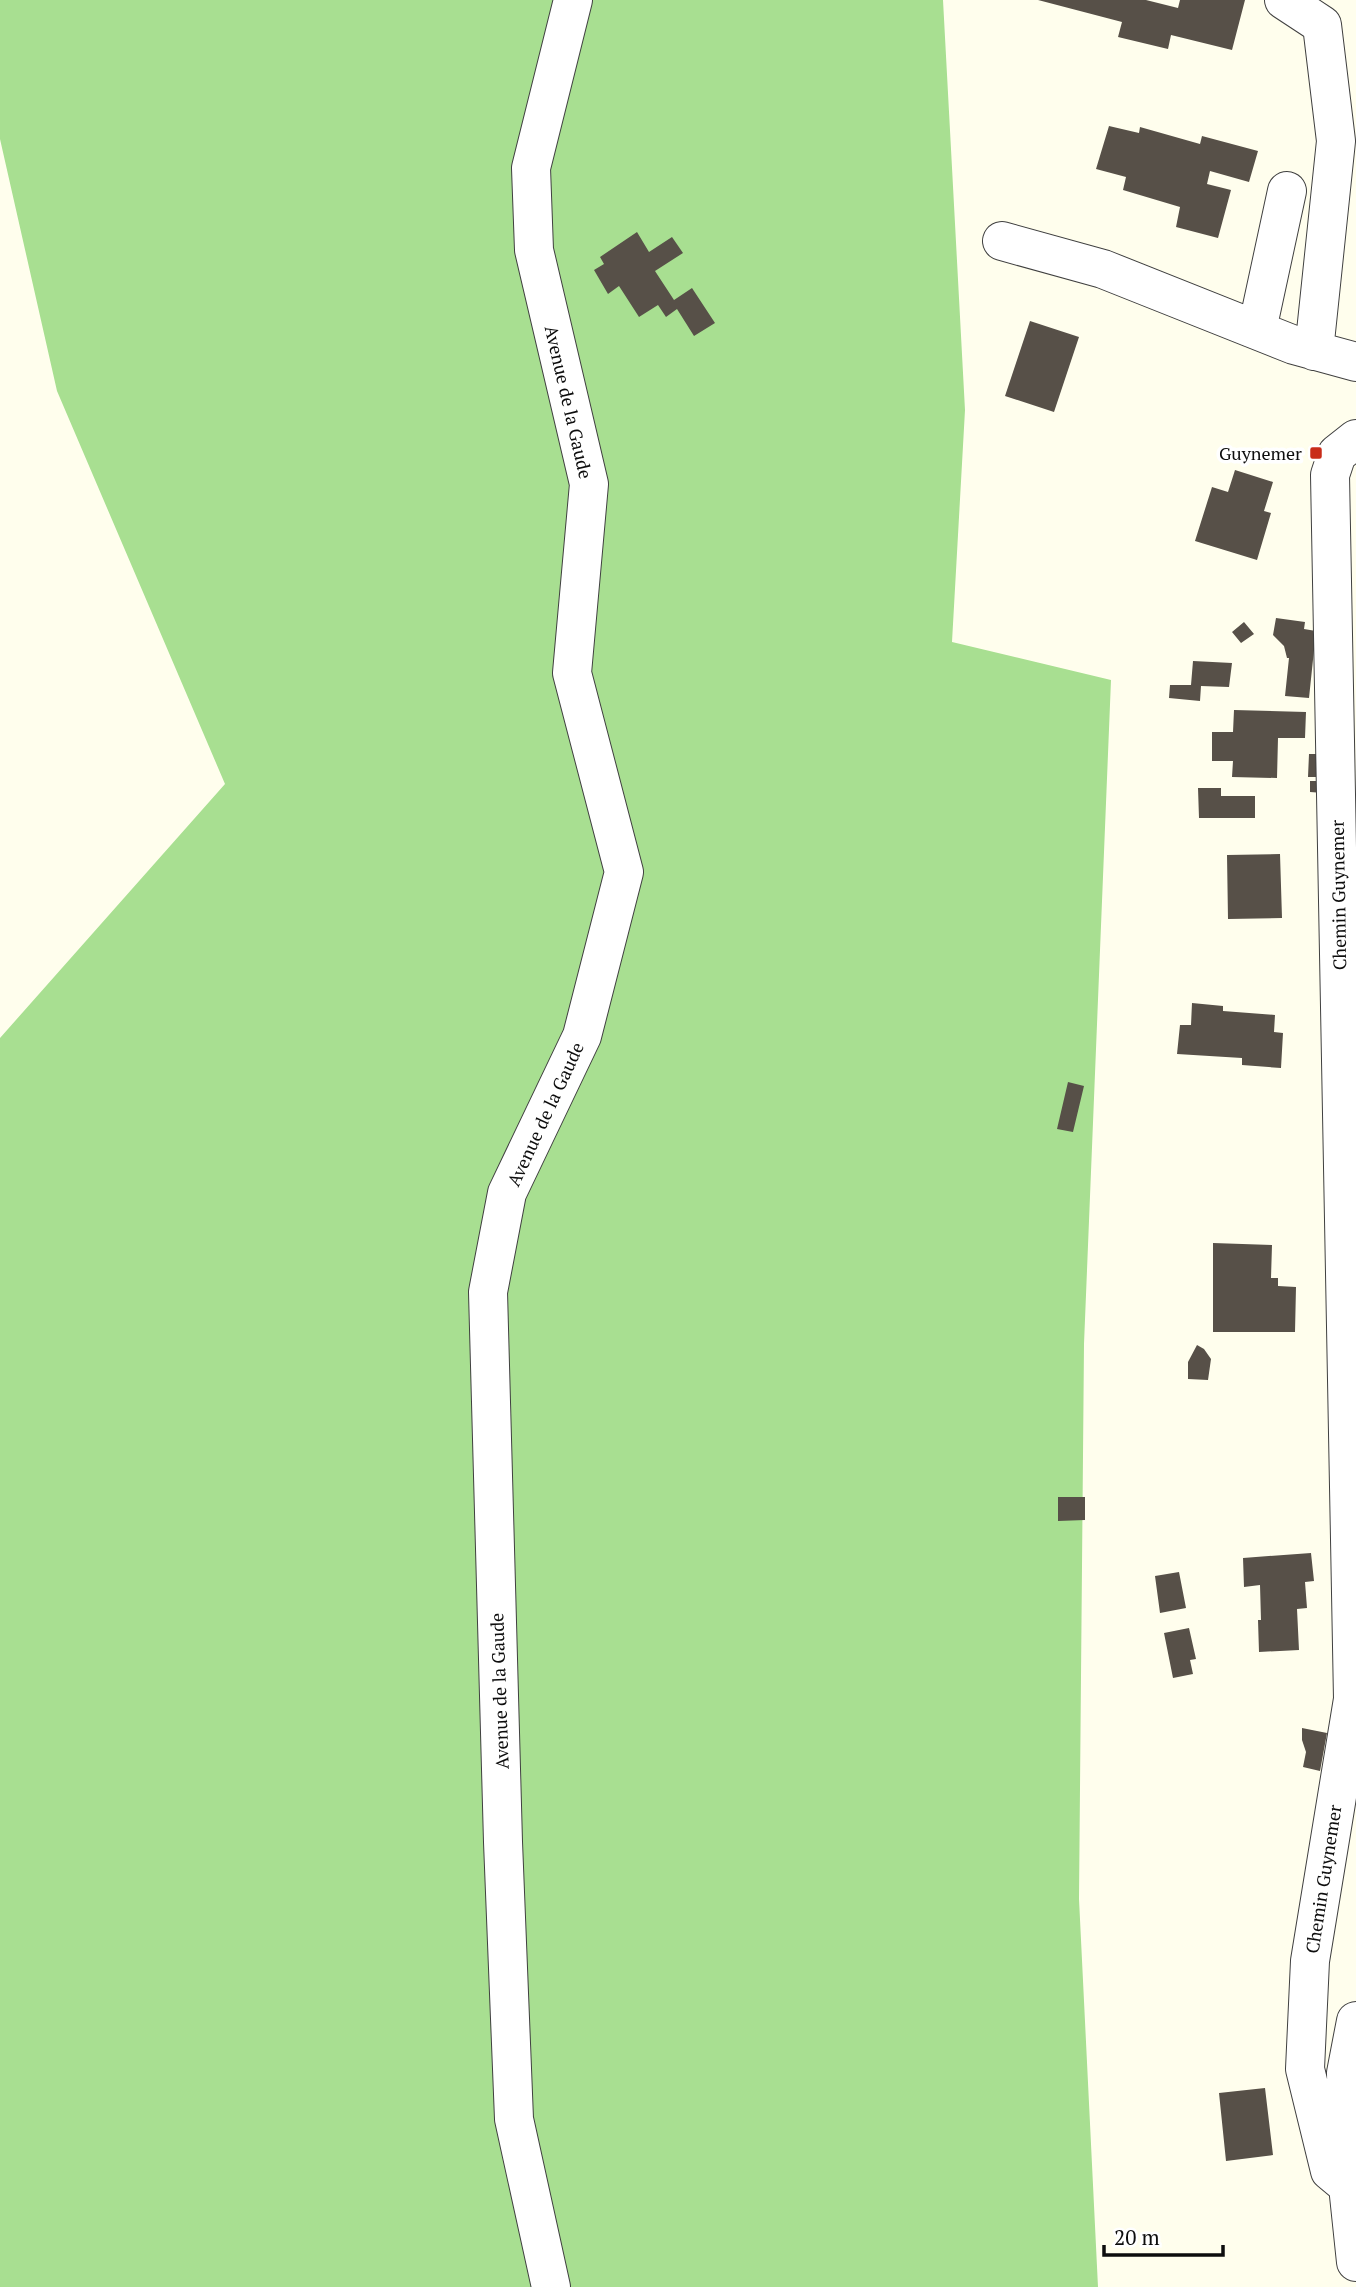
<svg xmlns="http://www.w3.org/2000/svg" width="1356" height="2287" font-family="'PT Serif',serif">
<style>
.forest{fill:#a8df91}
.building{fill:#575048}
.lines{fill:none;stroke-linecap:round;stroke-linejoin:round}
.minor-casing{stroke:#404040;stroke-width:40}
.minor{stroke:#fff;stroke-width:38}
.poi-dot{fill:#c92c19;stroke:#fff;stroke-width:2.5}
.labels{text-anchor:middle;dominant-baseline:central;stroke-width:7;stroke-linejoin:round;paint-order:stroke}
.street-label{font-size:18px;fill:#0d0d0d;stroke:#fff}
.poi-label{font-size:18px;fill:#0d0d0d;stroke:#fff;text-anchor:end}
</style>
<rect width="100%" height="100%" fill="#fffeed"/>
<path class="forest" d="M0 0H943L965 410 952 642 1111 680 1084 1344 1079 1899 1098 2287H0V1038L225 784 57 391 0 139Z"/>
<path class="building" d="M1038 0H1146L1178 8 1180 0H1245L1232 50 1171 35 1168 49 1118 37 1122 22Z
M1109 126 1139 133 1140 127 1200 144 1202 136 1258 151 1249 182 1210 171 1207 184 1231 190 1218 238 1176 227 1180 207 1123 190 1126 177 1096 169Z
M637 232 649 252 672 237 683 253 655 271 674 300 692 288 715 323 694 336 677 309 666 317 658 305 639 317 619 286 608 294 594 270 604 264 600 257Z
M1030 321 1079 337 1054 412 1005 396Z
M1235 470 1273 482 1264 511 1271 513 1257 560 1195 541 1212 487 1228 492Z
M1276 618 1305 622 1304 629 1316 631 1309 698 1285 696 1289 658H1287L1284 646 1273 635Z
M1244 622 1254 634 1241 643 1232 632Z
M1193 661 1232 663 1229 687 1201 686 1200 701 1169 698 1170 685H1191Z
M1234 710 1306 712 1305 738H1278L1277 778 1232 777 1233 761H1212V732H1233Z
M1309 754H1322V777H1308Z
M1310 781H1323L1324 793 1310 792Z
M1198 788H1221V796H1255V818H1199Z
M1280 854 1282 918 1228 919 1227 855Z
M1192 1003 1223 1006V1011L1275 1015 1274 1032 1283 1033 1281 1068 1242 1065V1058L1177 1054 1180 1025H1191Z
M1068 1082 1084 1086 1073 1132 1057 1129Z
M1213 1243 1272 1245 1271 1278H1278V1286L1296 1287 1295 1332H1213Z
M1197 1345 1204 1349 1211 1359 1208 1380 1188 1379V1362Z
M1058 1497H1085V1520L1058 1521Z
M1311 1553 1314 1581 1305 1582 1307 1608 1297 1609 1299 1650 1259 1652 1258 1620H1261L1260 1585 1244 1587 1243 1558Z
M1179 1572 1186 1608 1160 1613 1155 1576Z
M1189 1628 1196 1659 1190 1660 1193 1674 1173 1678 1164 1633Z
M1302 1728 1327 1733 1320 1771 1303 1767 1306 1752 1302 1740Z
M1265 2088 1273 2155 1226 2161 1219 2093Z"/>
<g class="lines">
<g class="minor-casing">
<path id="minor" d="M1284 0 1322 25 1336 141 1314 351
M1002 241 1103 269 1294 345 1356 362
M1257 330 1287 191
M1356 2021 1346 2073 1348 2186 1356 2262
M1348 2186 1330 2171 1305 2069 1310 1961 1353 1699 1330 475 1337 454 1356 439
M551 2287 514 2119 503 1842 488 1292 507 1193 582 1036 624 872 572 673 589 484 534 250 531 168 573 0"/>
</g>
<use href="#minor" class="minor"/>
</g>
<rect class="poi-dot" x="1309" y="446" width="14" height="14" rx="3.5"/>
<g class="labels">
<g class="street-label">
<text transform="translate(569 402) rotate(77)">Avenue de la Gaude</text>
<text transform="translate(1338 895) rotate(-91)">Chemin Guynemer</text>
<text transform="translate(545 1114) rotate(-65)">Avenue de la Gaude</text>
<text transform="translate(499 1691) rotate(-92)">Avenue de la Gaude</text>
<text transform="translate(1323 1879) rotate(-81)">Chemin Guynemer</text>
</g>
<g class="poi-label">
<text x="1302" y="453">Guynemer</text>
</g>
</g>
<path d="M1104 2245v10h119v-10" fill="none" stroke="#0d0d0d" stroke-width="3.5"/>
<text x="1114" y="2245" font-size="21" fill="#0d0d0d" stroke="#ffffff" stroke-width="5" paint-order="stroke">20 m</text>
</svg>
